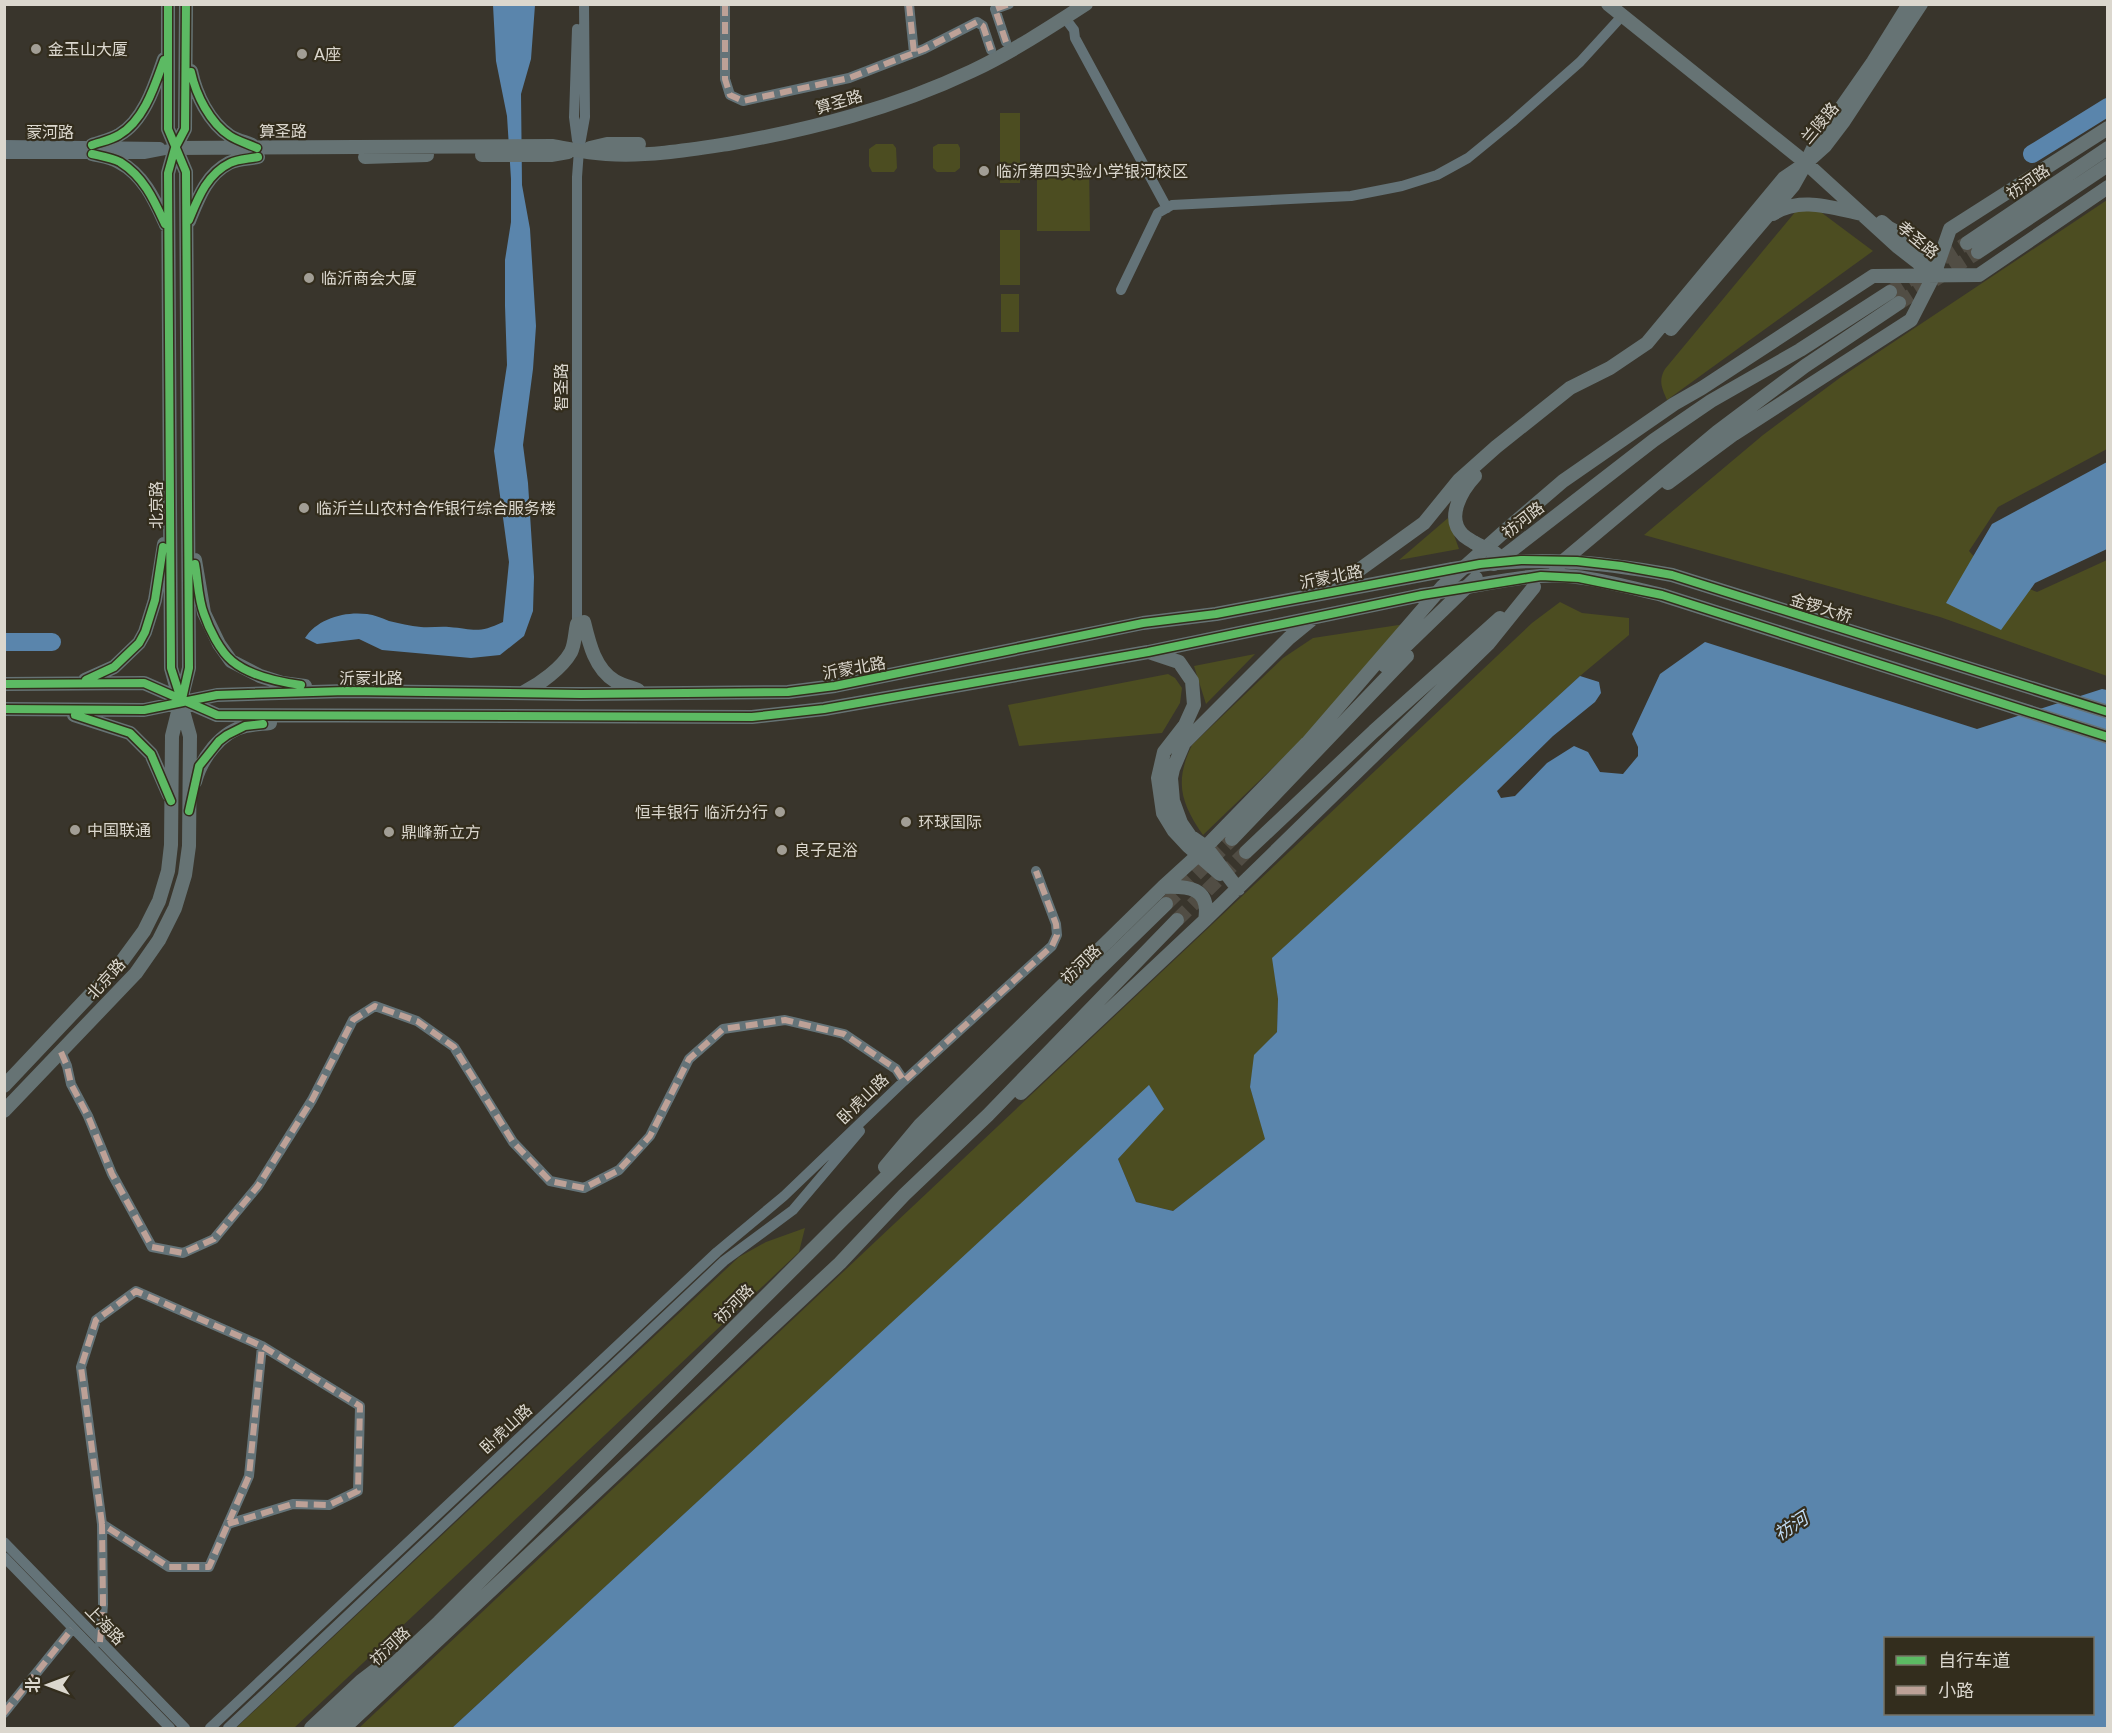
<svg xmlns="http://www.w3.org/2000/svg" width="2112" height="1733" font-family="'DejaVu Sans','Noto Sans SC',sans-serif">
<style>
.green{fill:#4c4d21}
.water{fill:#5a85ac;fill-rule:evenodd}
.lines{fill:none;stroke-linecap:round;stroke-linejoin:round}
.river{stroke:#5a85ac;stroke-width:18}
.major-tunnel{stroke:#514d44;stroke-width:14;stroke-dasharray:14 7;stroke-linecap:butt}
.minor{stroke:#647378;stroke-width:10}
.major{stroke:#667374;stroke-width:14}
.major-bridge{stroke:#667374;stroke-width:14}
.quiet{stroke:#bda197;stroke-width:6;stroke-dasharray:12 6;stroke-linecap:butt}
.cycleway-casing{stroke:#332d1d;stroke-width:11}
.cycleway{stroke:#5cba63;stroke-width:8}
.poi-dot{fill:#a29e95;stroke:#332d1d;stroke-width:2}
.labels{text-anchor:middle;dominant-baseline:central;stroke-width:4.5;stroke-linejoin:round;paint-order:stroke}
.poi-label{font-size:16px;fill:#dbd7ce;stroke:#332d1d;text-anchor:start}
.street-label{font-size:16px;fill:#dbd7ce;stroke:#332d1d}
.water-label{font-size:18px;font-style:italic;fill:#c0dbf4;stroke:#332d1d}
</style>
<rect width="100%" height="100%" fill="#39352c"/>
<path class="green" d="M1000 113H1020V183H1000Z
M876 144H893L896 148 897 168 894 172H872L869 166V149Z
M938 144H958L960 148V168L955 172H937L933 168V147Z
M1037 163H1089L1090 231H1037Z
M2107 200V449L1998 507 1969 551 1990 574 2037 592 2107 560V676L1940 617 1644 535 1763 435 1841 377Z
M1818 210 1873 251 1667 400C1662 388 1658 381 1665 369L1796 211Z
M1000 230H1020V285H1000Z
M1001 294H1019V332H1001Z
M1448 518 1459 549 1399 560Z
M1560 602 1582 613 1629 618V635L1580 676 1273 958 1278 999 1277 1032 1255 1055 1250 1087 1266 1139 1173 1211 1136 1202 1118 1159 1163 1109 1149 1086 452 1728H359L1532 623Z
M1425 621 1203 835C1181 803 1174 782 1192 745L1283 658 1313 638Z
M1255 654 1206 704 1194 666Z
M1168 674 1175 678 1182 688 1180 703 1162 733 1019 746 1008 705Z
M805 1228 799 1252 294 1728H236L739 1257 766 1242Z"/>
<path class="water" d="M493 5H535L531 59 521 94 522 185 530 229 536 326 533 369 523 445 528 483 534 577 533 611 524 636 500 655 471 658 382 650 359 639 317 644 305 638C317 619 344 611 367 614 374 615 382 618 389 621 399 623 410 626 421 627 430 628 440 626 449 627 474 629 478 634 503 622L509 562 494 451 507 365 505 306V260L511 222V179L507 116 496 61Z
M2107 462V549L2035 583 2001 630 1946 603 1992 524Z
M1705 642 1977 729 2102 689 2107 690V1728H452L1149 1085 1164 1109 1118 1159 1136 1202 1173 1211 1265 1139 1250 1087 1254 1055 1277 1032 1278 999 1272 958 1580 676 1599 682 1601 693 1595 702 1553 736 1497 791 1501 798 1515 796 1547 763 1574 746 1588 752 1600 772 1623 774 1638 756V747L1632 734 1660 674ZM1886 1638H2092V1714H1886Z"/>
<g class="lines">
<path class="river" d="M2032 154 2108 107
M4 642H52"/>
<path class="major-tunnel" d="M1890 292 1967 243
M1899 303 1978 252
M1166 904 1232 839
M1177 920 1246 852"/>
<path class="minor" d="M725 4V79L730 95 743 101 849 78 924 49 977 22 983 26 991 50
M909 4 914 53
M1065 18 1074 30 1075 38 1167 208
M577 29 574 117 577 140
M1006 42 995 9 1009 4
M4 145 160 147
M4 154H144L175 148
M1121 290 1158 213 1172 205 1351 196 1402 186 1437 175 1468 158 1512 122 1580 62 1622 16
M577 624V177L579 150 585 117 584 4
M61 1052 67 1066 71 1084 88 1116 112 1174 152 1247 183 1253 214 1239 258 1186 312 1100 353 1020 375 1006 417 1021 454 1047 513 1142 550 1181 584 1188 619 1170 650 1136 689 1059 723 1029 785 1020 844 1034 896 1069 904 1081
M102 1524 81 1367 96 1320 136 1291 262 1346 360 1406 358 1491 329 1505 293 1504 228 1524
M4 1542 185 1728
M4 1557 170 1728
M100 1642 103 1604 102 1524 169 1567H209L249 1476 262 1346
M4 1713 72 1629
M210 1728 717 1252 784 1196 904 1081 1052 946 1057 935 1056 924 1036 871
M228 1728 724 1261 793 1210 860 1131"/>
<path class="major" d="M1608 4 1806 163 1898 247 1934 275
M191 71C196 95 209 122 230 136 237 140 245 142 252 145
M92 145C100 142 111 140 119 135 144 121 155 85 164 59
M175 148 552 146C570 149 588 153 606 154 646 157 689 150 728 144 813 129 894 108 972 71 1012 52 1049 28 1086 4
M590 148 607 144H639
M92 154C100 156 111 157 119 162 144 175 155 201 166 225
M482 155H551L568 152
M365 157 427 155
M1773 214C1800 196 1832 208 1862 214
M189 221C198 199 206 175 229 163 237 159 249 159 258 157
M1882 222 1889 228 1908 238 1926 263
M1967 243 2108 148
M1978 252 2108 165
M1671 329 1793 186 1806 163 1817 140 1836 115 1873 62 1909 4
M1475 476C1462 490 1445 518 1463 535 1466 538 1472 541 1475 543
M1668 483 1734 434 1911 320 1934 275 1950 229 2108 128
M195 560 204 613 219 644 231 661 260 676 282 683 305 686
M1494 564 1654 440 1711 401 1800 350 1890 292
M1556 567 1717 432 1805 366 1899 303
M1334 588 1424 523 1459 480 1496 447 1570 388 1610 368 1647 343 1784 178 1806 163 1825 146 1844 121 1921 4
M584 622C589 643 595 669 615 681 622 685 630 687 638 690
M1149 652 1179 662 1192 681 1194 705 1185 725 1164 752 1158 778 1163 813 1174 831 1188 846 1220 874
M1385 666 1476 578
M85 680 114 667 139 643 145 632 155 600 164 544
M4 684 144 683 217 715 752 717 824 709 1148 652 1422 595
M524 692C540 684 562 668 571 652 575 644 575 632 577 624
M4 709 144 710 217 695 346 691 581 694 788 692 835 686 1143 623 1216 614 1453 569
M74 715 130 733 151 754 169 795
M1302 749 1442 587 1507 529 1563 481 1674 404 1702 388 1873 276 1979 275 2108 187
M195 782C201 759 221 731 246 726 254 724 262 724 270 723
M1232 839 1407 656
M1246 852 1374 731 1500 618
M1163 887C1188 886 1211 887 1205 920
M1238 889 1206 847 1190 836 1181 823 1173 801 1171 778 1173 769 1184 743 1289 638 1311 620
M4 1086 122 961 144 931 159 901 168 871 171 845 172 736 189 668 186 172 168 129V4
M1021 1093 1205 920 1488 644 1534 587
M4 1111 136 973 159 940 175 908 185 875 189 846 190 736 171 668 168 173 175 148 185 129 186 4
M885 1167 920 1125 1163 887 1197 856 1307 743
M311 1728 361 1681 382 1665
M326 1728 439 1622 843 1219 1166 904
M344 1728 840 1263 904 1195 988 1115 1177 920"/>
<path class="major-bridge" d="M1475 543 1495 553 1505 561
M1453 569C1530 555 1596 561 1672 575L2108 712
M1422 595C1461 589 1501 579 1540 576 1580 573 1623 586 1662 595L2108 737"/>
<path class="quiet" d="M725 4V79L730 95 743 101 849 78 924 49 977 22 983 26 991 50
M909 4 914 53
M1006 42 995 9 1009 4
M61 1052 67 1066 71 1084 88 1116 112 1174 152 1247 183 1253 214 1239 258 1186 312 1100 353 1020 375 1006 417 1021 454 1047 513 1142 550 1181 584 1188 619 1170 650 1136 689 1059 723 1029 785 1020 844 1034 896 1069 904 1081 1052 946 1057 935 1056 924 1036 871
M102 1524 81 1367 96 1320 136 1291 262 1346 360 1406 358 1491 329 1505 293 1504 228 1524
M100 1642 103 1604 102 1524 169 1567H209L249 1476 262 1346
M4 1713 72 1629"/>
<g class="cycleway-casing">
<path id="cycleway" d="M168 4V129L186 172 189 668 182 699
M191 72C196 95 210 123 230 136 238 141 248 144 257 148
M92 145C100 142 111 140 119 135 144 121 155 85 164 60
M92 154C100 156 112 158 120 162 144 177 154 200 165 224
M189 220C198 198 207 174 230 163 238 159 249 159 258 157
M195 564C198 580 198 599 204 614 209 629 220 651 232 661 250 676 279 682 301 685
M86 680 114 667 139 643 145 632 155 600 163 547
M4 684 144 683 217 715 752 717 824 709 1148 652 1422 595 1541 576 1579 578 1662 595 2108 737
M182 702 171 668 168 173 175 148 185 129 186 4
M4 709 144 710 217 695 346 691 581 694 788 692 835 686 1143 623 1216 614 1480 564 1521 560 1577 561 1621 566 1672 575 2108 712
M75 715 130 733 151 754 171 801
M189 811 199 766 219 741 227 735 245 726 263 724"/>
</g>
<use href="#cycleway" class="cycleway"/>
</g>
<g class="poi-dot">
<circle cx="36" cy="49" r="6"/>
<circle cx="302" cy="54" r="6"/>
<circle cx="984" cy="171" r="6"/>
<circle cx="309" cy="278" r="6"/>
<circle cx="304" cy="508" r="6"/>
<circle cx="780" cy="812" r="6"/>
<circle cx="906" cy="822" r="6"/>
<circle cx="75" cy="830" r="6"/>
<circle cx="389" cy="832" r="6"/>
<circle cx="782" cy="850" r="6"/>
</g>
<g class="labels">
<g class="poi-label">
<text x="48" y="49">金玉山大厦</text>
<text x="314" y="54">A座</text>
<text x="996" y="171">临沂第四实验小学银河校区</text>
<text x="321" y="278">临沂商会大厦</text>
<text x="316" y="508">临沂兰山农村合作银行综合服务楼</text>
<text x="768" y="812" text-anchor="end">恒丰银行 临沂分行</text>
<text x="918" y="822">环球国际</text>
<text x="87" y="830">中国联通</text>
<text x="401" y="832">鼎峰新立方</text>
<text x="794" y="850">良子足浴</text>
</g>
<g class="street-label">
<text transform="translate(839 102) rotate(-16)">算圣路</text>
<text transform="translate(1820 123) rotate(-50)">兰陵路</text>
<text x="283" y="131">算圣路</text>
<text x="50" y="132">蒙河路</text>
<text transform="translate(2028 182) rotate(-34)">祊河路</text>
<text transform="translate(1918 240) rotate(40)">孝圣路</text>
<text transform="translate(561 387) rotate(-90)">智圣路</text>
<text transform="translate(156 505) rotate(-90)">北京路</text>
<text transform="translate(1523 520) rotate(-38)">祊河路</text>
<text transform="translate(1331 577) rotate(-11)">沂蒙北路</text>
<text transform="translate(1821 608) rotate(17)">金锣大桥</text>
<text transform="translate(854 668) rotate(-10)">沂蒙北路</text>
<text x="371" y="678">沂蒙北路</text>
<text transform="translate(1081 964) rotate(-44)">祊河路</text>
<text transform="translate(106 979) rotate(-48)">北京路</text>
<text transform="translate(863 1099) rotate(-44)">卧虎山路</text>
<text transform="translate(734 1304) rotate(-45)">祊河路</text>
<text transform="translate(506 1429) rotate(-43)">卧虎山路</text>
<text transform="translate(105 1625) rotate(46)">上海路</text>
<text transform="translate(390 1646) rotate(-43)">祊河路</text>
</g>
<g class="water-label">
<text transform="translate(1791 1526) rotate(-33)">祊河</text>
</g>
</g>
<rect width="2112" height="1733" fill="none" stroke="#dbd7ce" stroke-width="12"/>
<rect x="1884" y="1637" width="210" height="78" fill="#332d1d" stroke="#767164" stroke-width="1.5"/>
<rect x="1896" y="1656" width="30" height="9" fill="#5cba63" stroke="#767164" stroke-width="1.5"/>
<text x="1938" y="1667" font-size="18" fill="#dbd7ce">自行车道</text>
<rect x="1896" y="1686" width="30" height="9" fill="#bda197" stroke="#767164" stroke-width="1.5"/>
<text x="1938" y="1697" font-size="18" fill="#dbd7ce">小路</text>
<g transform="translate(48 1685) rotate(270)" stroke="#332d1d" stroke-width="4.5" paint-order="stroke">
<path d="M0-4.5L10 22L0 15L-10 22Z" fill="#dbd7ce"/>
<text y="-9" font-size="16" font-weight="bold" text-anchor="middle" fill="#dbd7ce">北</text>
</g>
</svg>
